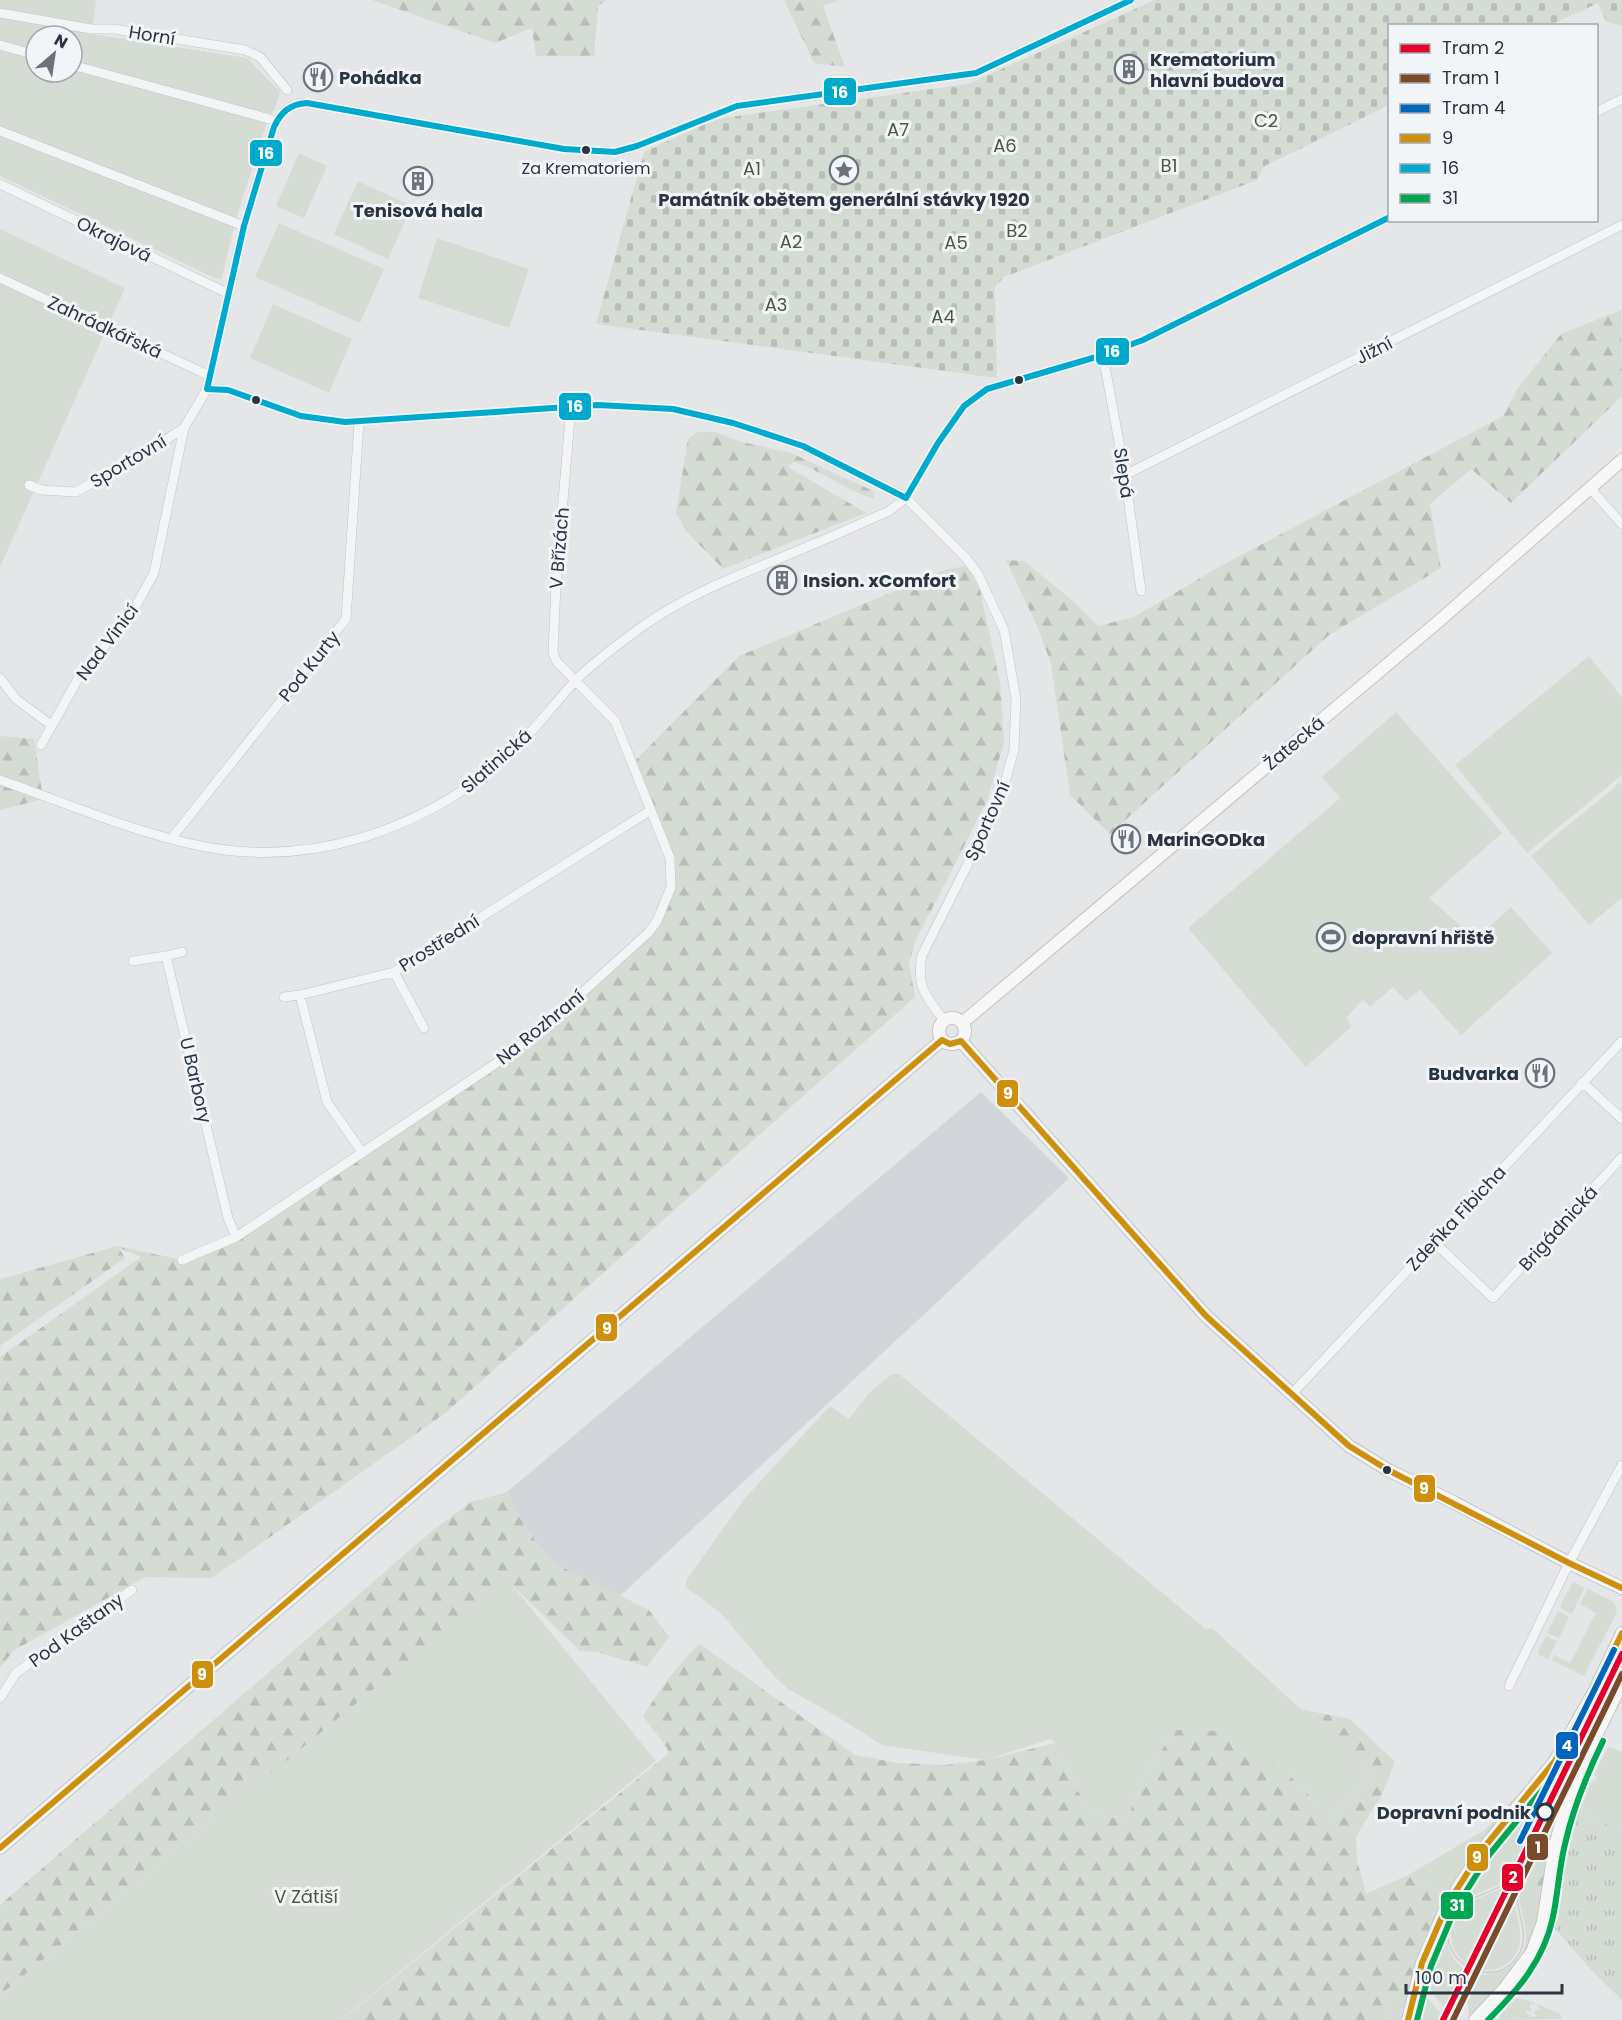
<svg xmlns="http://www.w3.org/2000/svg" width="1622" height="2020" font-family="Poppins,sans-serif">
<style>
.built{fill:#d2d6db}
.green{fill:#d5dcd4;fill-rule:evenodd}
.forest{fill:url(#forest-firs)}
.cemetery{fill:url(#cemetery-stones)}
.park{fill:url(#park-tufts)}
.lines{fill:none;stroke-linecap:round;stroke-linejoin:round}
.street-casing{stroke:#c2c4c6;stroke-width:10}
.secondary-casing{stroke:#c2c4c6;stroke-width:14}
.street{stroke:#f3f4f5;stroke-width:9}
.secondary{stroke:#f7f7f7;stroke-width:12}
.tram{stroke:#cdced0;stroke-width:1.5}
.bus-1-casing{stroke:#f2f5f7;stroke-width:10}
.bus-2-casing{stroke:#f2f5f7;stroke-width:10}
.bus-3-casing{stroke:#f2f5f7;stroke-width:10}
.bus-1{stroke:#ce8f0d;stroke-width:6}
.bus-2{stroke:#00a9ce;stroke-width:6}
.bus-3{stroke:#00a651;stroke-width:6}
.tram-1-casing{stroke:#f2f5f7;stroke-width:10}
.tram-2-casing{stroke:#f2f5f7;stroke-width:10}
.tram-3-casing{stroke:#f2f5f7;stroke-width:10}
.tram-1{stroke:#e4002b;stroke-width:6}
.tram-2{stroke:#7a4b2a;stroke-width:6}
.tram-3{stroke:#0065bd;stroke-width:6}
.bus-dot{fill:#2a3542;stroke:#f2f5f7;stroke-width:2}
.stop-dot{fill:#f2f5f7;stroke:#2a3542;stroke-width:3}
.labels{text-anchor:middle;dominant-baseline:central;stroke-width:6;stroke-linejoin:round;paint-order:stroke}
.bus-label{font-size:16px;fill:#2a3542;stroke:#f2f5f7}
.street-label{font-size:18px;fill:#2a3542;stroke:#f2f5f7}
.poi-label{font-size:18px;font-weight:bold;fill:#2a3542;stroke:#f2f5f7;text-anchor:start}
.park-label{font-size:18px;fill:#435d38;stroke:#f2f5f7}
.stop-label{font-size:18px;font-weight:bold;fill:#2a3542;stroke:#f2f5f7;text-anchor:end}
.line-badge{stroke:#f2f5f7;stroke-width:2}
.badge-label{font-size:16px;text-anchor:middle;font-weight:bold;fill:#fff}
</style>
<defs>
<pattern id="forest-firs" width="22" height="20" patternUnits="userSpaceOnUse" patternTransform="scale(1.5)"><rect width="22" height="20" fill="#d5dcd4"/><path d="M5 1l3.5 6h-7zM16 11l3.5 6h-7z" fill="#b7bdb7"/></pattern>
<pattern id="cemetery-stones" width="16" height="16" patternUnits="userSpaceOnUse" patternTransform="scale(1.5)"><rect width="16" height="16" fill="#d5dcd4"/><path d="M2 7V4a2 2 0 0 1 4 0v3zM10 15v-3a2 2 0 0 1 4 0v3z" fill="#b7bdb7"/></pattern>
<pattern id="park-tufts" width="24" height="20" patternUnits="userSpaceOnUse" patternTransform="scale(1.5)"><rect width="24" height="20" fill="#d5dcd4"/><path d="M3 7l-1-3M5 7V3M7 7l1-3M15 17l-1-3M17 17v-4M19 17l1-3" fill="none" stroke="#b7bdb7"/></pattern>
</defs>
<rect width="100%" height="100%" fill="#e4e6e8"/>
<path class="built" d="M981 1092 1069 1178 930 1309 620 1596 554 1563 526 1529 507 1492Z"/>
<path class="green" d="M0 0H96L92 34 247 58 280 92 275 109 268 118 234 226 222 278 217 279 0 176ZM36 36H72V72H36Z
M299 153 327 166 304 218 276 206Z
M358 181 412 206 388 259 334 234Z
M279 223 384 269 360 323 255 277Z
M0 229 125 288 0 567Z
M437 238 529 269 509 328 418 298Z
M273 304 352 339 329 393 250 358Z
M1589 656 1622 697V775L1527 853 1455 765Z
M1396 712 1502 833 1429 898 1463 928 1468 946 1511 907 1552 953 1461 1035 1420 990 1406 1001 1393 987 1370 1007 1363 1000 1346 1018 1352 1026 1306 1067 1188 928 1340 798 1322 777Z
M1622 781V898L1589 925 1531 856Z
M892 1374H899L1201 1625 1205 1629 1212 1628 1372 1774 1330 1817 1289 1775 1175 1730 1146 1773 1128 1816 1107 1817 1092 1814 1074 1785 1056 1743 1051 1739 985 1760 882 1745 841 1719 788 1689 774 1676 721 1613 686 1587 687 1579 745 1498 830 1406 849 1419 870 1392Z
M507 1579 656 1761 341 2020H0V1995Z
M1573 1582 1584 1588 1572 1614 1562 1609 1560 1606Z
M1588 1589 1614 1602 1617 1612 1584 1676 1552 1660 1554 1655 1570 1663 1596 1613 1580 1604Z
M1558 1611 1569 1617 1559 1638 1547 1633Z
M1546 1636 1557 1641 1548 1659 1537 1654Z
M1579 1735H1580L1555 1786 1546 1782Z
M1610 1747 1622 1752V1830L1578 1813 1592 1780 1595 1781 1597 1777 1594 1775 1607 1748Z
M1542 1787 1548 1790 1520 1846 1524 1848C1519 1859 1513 1873 1504 1880 1494 1889 1478 1892 1467 1899 1439 1915 1440 1950 1464 1969L1444 2009 1432 1992 1427 1972V1966L1437 1939 1454 1903 1483 1859Z
M1516 1796 1519 1797 1475 1852 1446 1896 1408 1875 1485 1830Z
M1569 1813 1572 1817 1551 1920 1561 1846Z
M1525 1871 1536 1877 1543 1894 1535 1932 1522 1959 1489 1998 1469 2017 1467 1992 1474 1974C1498 1977 1527 1964 1526 1935 1526 1921 1519 1908 1519 1894 1519 1886 1523 1878 1525 1871Z
M1506 1886 1467 1964C1457 1956 1452 1949 1451 1936 1449 1902 1483 1899 1506 1886Z
M1513 1892C1515 1917 1533 1950 1503 1966 1494 1971 1485 1971 1475 1968Z
M1390 1996 1406 1999 1400 2020H1385Z
M1422 1996 1426 1997 1442 2015 1441 2020H1413L1419 1998Z
M1514 1997 1535 2003 1534 2005 1531 2004 1529 2007 1532 2008 1530 2012 1527 2010 1526 2013 1534 2018 1536 2015 1534 2013 1536 2009 1538 2010 1540 2008 1537 2006 1538 2004 1560 2014 1563 2019 1497 2020Z"/>
<path class="forest" d="M372 0H607L598 6 594 56H536L532 28 495 43Z
M784 0H839L823 6 845 67 814 63Z
M1621 310 1622 396 1511 503 1471 469 1430 504 1441 568 1329 635 1110 834 1070 795 1051 664 1038 628 1006 560 1024 561 1072 600 1098 626 1134 617 1219 567 1503 416 1518 388 1561 334Z
M698 432H715L742 442 791 453 873 491 875 499C846 491 823 471 794 462L788 467 866 513 723 569 687 532 676 513 688 439Z
M967 566 980 590 1000 682 1004 742 987 801 915 942 909 963 915 997 444 1414 212 1578 145 1577 13 1651 0 1668V1357L141 1257 119 1248 125 1258 0 1346V1279L117 1246 182 1260 236 1237 504 1058 649 932 669 892 668 853 632 764 739 656 947 569Z
M0 736 34 739 43 799 0 810Z
M507 1492 526 1529 554 1563 649 1610 669 1637 647 1667 597 1652 580 1651 507 1580 0 1995V1905L432 1531 471 1502Z
M700 1644 855 1755 898 1763 946 1765 985 1760 1056 1743 1074 1785 1092 1814 1107 1817 1128 1816 1146 1773 1175 1730 1223 1731 1289 1775 1330 1817 1372 1774 1299 1709 1350 1719 1395 1762 1382 1794 1356 1837 1357 1860 1366 1894 1408 1875 1446 1896 1423 1941 1406 1999 1390 1996 1385 2020H342L668 1754 667 1748 643 1716C661 1689 675 1666 700 1644Z
M1547 1835 1552 1837 1543 1894 1535 1892 1536 1877 1525 1871 1537 1846 1544 1848 1548 1841 1545 1840Z"/>
<path class="cemetery" d="M1155 0H1622V26L1606 22 1598 3 1551 25 1390 26 1389 105 1263 167 1257 180 1004 277 995 287 997 378 596 324 644 152 716 119 968 84Z"/>
<path class="park" d="M1578 1813 1622 1830V2000L1590 1969 1553 1926 1570 1838Z"/>
<g class="lines">
<g class="street-casing">
<path id="street" d="M0 13 91 29H114L245 50 260 57 287 90
M0 45 36 55
M72 65 277 121
M1596 112 1622 99
M0 131 244 226
M0 184 229 294
M0 278 210 376
M1103 355 1125 475 1141 591
M207 389 228 390 301 416 345 422 598 405 673 409 733 423 803 446 906 498 965 557 978 574 1004 630 1016 699 1014 750 1000 800 922 955C916 989 926 995 944 1021
M1125 475 1622 225
M29 485 41 490 76 492 145 453 184 428 207 389 244 226 274 127C281 112 290 103 307 103L564 149 615 152 637 146 737 106 976 73 1131 0
M1590 488 1622 524
M0 678 16 699 51 725
M41 745 78 679 132 613 154 573 184 428
M0 780C66 803 132 832 201 846 309 868 418 831 501 762 529 738 551 707 576 680 596 660 620 643 643 626 684 597 731 578 778 559 815 544 852 528 889 511L906 498 938 443 964 406 987 389 1103 355 1143 340 1390 217
M171 839 346 619 359 422
M166 956 182 952
M133 961 166 956 228 1218 236 1237
M394 972 424 1028
M284 997 300 995
M1582 1082 1622 1119
M362 1152 327 1102 300 995 394 972 651 810
M1434 1242 1493 1298 1622 1157
M182 1260 236 1237 504 1058 584 991 649 932 657 921 671 887 670 858 615 721 557 662 553 653 556 584 571 406
M1291 1395 1622 1041
M1509 1686 1569 1563 1622 1465
M0 1698 16 1673 132 1590"/>
</g>
<g class="secondary-casing">
<path id="secondary" d="M939 1031a13 13 0 1 1 26 0a13 13 0 1 1-26 0Z
M962 1023 1439 621 1622 460
M961 1041 1206 1316 1349 1446 1388 1470 1455 1503 1569 1563 1622 1588
M0 1848 942 1040
M1408 2020 1422 1963 1447 1905 1482 1850 1555 1761 1594 1692 1622 1633
M1475 2020 1504 1989 1532 1952 1543 1922 1555 1846 1567 1801 1576 1776 1622 1683"/>
</g>
<use href="#street" class="street"/>
<use href="#secondary" class="secondary"/>
<path class="tram" d="M1521 1859C1516 1868 1511 1879 1502 1885 1484 1897 1460 1897 1451 1920 1433 1962 1497 1994 1519 1954 1531 1933 1515 1912 1517 1891 1518 1880 1522 1870 1525 1860"/>
<g class="bus-1-casing">
<path id="bus-1" d="M0 1848 942 1040 950 1044 961 1041 1206 1316 1349 1446 1388 1470 1569 1563 1622 1588
M1408 2020 1422 1963 1447 1905 1482 1850 1555 1761 1594 1692 1622 1633"/>
</g>
<g class="bus-2-casing">
<path id="bus-2" d="M1131 0 976 73 737 106 637 146 615 152 564 149 307 103C290 104 281 112 274 127L244 226 207 389 228 390 301 416 345 422 598 405 673 409 733 423 803 446 906 498 938 443 964 406 987 389 1103 355 1143 340 1390 217"/>
</g>
<g class="bus-3-casing">
<path id="bus-3" d="M1417 2020 1431 1966 1455 1909 1489 1855 1562 1766 1602 1696 1622 1654
M1488 2020C1518 1990 1544 1960 1553 1917 1558 1893 1559 1868 1565 1844 1573 1808 1587 1774 1603 1741"/>
</g>
<use href="#bus-1" class="bus-1"/>
<use href="#bus-2" class="bus-2"/>
<use href="#bus-3" class="bus-3"/>
<g class="tram-1-casing">
<path id="tram-1" d="M1443 2020 1622 1654"/>
</g>
<g class="tram-2-casing">
<path id="tram-2" d="M1453 2020 1622 1674"/>
</g>
<g class="tram-3-casing">
<path id="tram-3" d="M1520 1841 1614 1650"/>
</g>
<use href="#tram-1" class="tram-1"/>
<use href="#tram-2" class="tram-2"/>
<use href="#tram-3" class="tram-3"/>
</g>
<defs>
<g id="building-ring" transform="scale(1.5)"><circle r="9.5" fill="#f2f5f7" stroke="#6b737c" stroke-width="1.5"/><path d="M-4-6H4V6H1V3H-1V6H-4ZM-2.5-4.3h1.7v1.8h-1.7ZM.8-4.3h1.7v1.8H.8ZM-2.5-1h1.7V.8h-1.7ZM.8-1h1.7V.8H.8Z" fill="#6b737c"/></g>
<g id="restaurant-ring" transform="scale(1.5)"><circle r="9.5" fill="#f2f5f7" stroke="#6b737c" stroke-width="1.5"/><path d="M-5-6h1v4h1v-4h1v4h1v-4h1v5L-1.5 .5V6h-2V.5L-5-1ZM5-6V6H3V1.5H1.5Q1.5-4 5-6Z" fill="#6b737c"/></g>
<g id="sight-ring" transform="scale(1.5)"><circle r="9.5" fill="#f2f5f7" stroke="#6b737c" stroke-width="1.5"/><path d="M0-6L1.8-2.2L6-1.7L2.9 1.2L3.7 5.4L0 3.3L-3.7 5.4L-2.9 1.2L-6-1.7L-1.8-2.2Z" fill="#6b737c"/></g>
<g id="stadium-ring" transform="scale(1.5)"><circle r="9.5" fill="#f2f5f7" stroke="#6b737c" stroke-width="1.5"/><path d="M0-5a6.5 5 0 1 0 0 10a6.5 5 0 1 0 0-10ZM-3.5-1.8h7v3.6h-7Z" fill="#6b737c"/></g>
</defs>
<g fill-rule="evenodd">
<use href="#building-ring" x="1129" y="69"/>
<use href="#restaurant-ring" x="318" y="77"/>
<use href="#sight-ring" x="844" y="170"/>
<use href="#building-ring" x="418" y="181"/>
<use href="#building-ring" x="782" y="580"/>
<use href="#restaurant-ring" x="1126" y="839"/>
<use href="#stadium-ring" x="1331" y="937"/>
<use href="#restaurant-ring" x="1540" y="1073"/>
</g>
<g class="bus-dot">
<circle cx="586" cy="150" r="5"/>
<circle cx="1019" cy="380" r="5"/>
<circle cx="256" cy="400" r="5"/>
<circle cx="1387" cy="1470" r="5"/>
</g>
<circle class="stop-dot" cx="1545" cy="1812" r="8"/>
<g class="labels">
<g class="bus-label">
<text x="586" y="168">Za Krematoriem</text>
</g>
<g class="street-label">
<text transform="translate(152 35) rotate(9)">Horní</text>
<text transform="translate(114 239) rotate(26)">Okrajová</text>
<text transform="translate(105 327) rotate(25)">Zahrádkářská</text>
<text transform="translate(1374 350) rotate(-27)">Jižní</text>
<text transform="translate(128 461) rotate(-31)">Sportovní</text>
<text transform="translate(1124 473) rotate(81)">Slepá</text>
<text transform="translate(559 548) rotate(-85)">V Břízách</text>
<text transform="translate(107 642) rotate(-53)">Nad Vinicí</text>
<text transform="translate(309 666) rotate(-51)">Pod Kurty</text>
<text transform="translate(1294 743) rotate(-40)">Žatecká</text>
<text transform="translate(496 761) rotate(-41)">Slatinická</text>
<text transform="translate(987 821) rotate(-66)">Sportovní</text>
<text transform="translate(439 943) rotate(-32)">Prostřední</text>
<text transform="translate(540 1027) rotate(-39)">Na Rozhraní</text>
<text transform="translate(196 1080) rotate(77)">U Barbory</text>
<text transform="translate(1456 1218) rotate(-47)">Zdeňka Fibicha</text>
<text transform="translate(1558 1228) rotate(-48)">Brigádnická</text>
<text transform="translate(76 1630) rotate(-36)">Pod Kaštany</text>
</g>
<g class="poi-label">
<text x="1150" y="59">Krematorium<tspan x="1150" dy="21">hlavní budova</tspan></text>
<text x="339" y="77">Pohádka</text>
<text x="844" y="199" text-anchor="middle">Památník obětem generální stávky 1920</text>
<text x="418" y="210" text-anchor="middle">Tenisová hala</text>
<text x="803" y="580">Insion. xComfort</text>
<text x="1147" y="839">MarinGODka</text>
<text x="1352" y="937">dopravní hřiště</text>
<text x="1519" y="1073" text-anchor="end">Budvarka</text>
</g>
<g class="park-label">
<text x="1266" y="120">C2</text>
<text x="898" y="129">A7</text>
<text x="1005" y="145">A6</text>
<text x="1169" y="165">B1</text>
<text x="752" y="168">A1</text>
<text x="1017" y="230">B2</text>
<text x="791" y="241">A2</text>
<text x="956" y="242">A5</text>
<text x="776" y="304">A3</text>
<text x="943" y="316">A4</text>
<text x="306" y="1896">V Zátiší</text>
</g>
<g class="stop-label">
<text x="1531" y="1812">Dopravní podnik</text>
</g>
</g>
<g class="line-badge">
<rect x="823" y="77" width="34" height="29" rx="6" fill="#00a9ce"/>
<rect x="249" y="139" width="34" height="28" rx="6" fill="#00a9ce"/>
<rect x="1095" y="337" width="35" height="29" rx="6" fill="#00a9ce"/>
<rect x="558" y="392" width="34" height="29" rx="6" fill="#00a9ce"/>
<rect x="996" y="1079" width="23" height="29" rx="6" fill="#ce8f0d"/>
<rect x="595" y="1313" width="23" height="29" rx="6" fill="#ce8f0d"/>
<rect x="1413" y="1474" width="23" height="29" rx="6" fill="#ce8f0d"/>
<rect x="191" y="1660" width="23" height="29" rx="6" fill="#ce8f0d"/>
<rect x="1555" y="1731" width="24" height="29" rx="6" fill="#0065bd"/>
<rect x="1526" y="1833" width="23" height="28" rx="6" fill="#7a4b2a"/>
<rect x="1466" y="1843" width="23" height="29" rx="6" fill="#ce8f0d"/>
<rect x="1501" y="1863" width="23" height="29" rx="6" fill="#e4002b"/>
<rect x="1440" y="1891" width="34" height="29" rx="6" fill="#00a651"/>
</g>
<g class="badge-label">
<text x="840" y="98">16</text>
<text x="266" y="159">16</text>
<text x="1112" y="357">16</text>
<text x="575" y="412">16</text>
<text x="1008" y="1099">9</text>
<text x="607" y="1334">9</text>
<text x="1424" y="1494">9</text>
<text x="202" y="1680">9</text>
<text x="1567" y="1751">4</text>
<text x="1538" y="1853">1</text>
<text x="1477" y="1863">9</text>
<text x="1513" y="1883">2</text>
<text x="1457" y="1911">31</text>
</g>
<rect x="1388" y="24" width="210" height="198" fill="#f2f5f7" stroke="#a2a8af" stroke-width="1.5"/>
<rect x="1400" y="44" width="30" height="9" fill="#e4002b" stroke="#a2a8af" stroke-width="1.5"/>
<text x="1442" y="54" font-size="18" fill="#2a3542">Tram 2</text>
<rect x="1400" y="74" width="30" height="9" fill="#7a4b2a" stroke="#a2a8af" stroke-width="1.5"/>
<text x="1442" y="84" font-size="18" fill="#2a3542">Tram 1</text>
<rect x="1400" y="104" width="30" height="9" fill="#0065bd" stroke="#a2a8af" stroke-width="1.5"/>
<text x="1442" y="114" font-size="18" fill="#2a3542">Tram 4</text>
<rect x="1400" y="134" width="30" height="9" fill="#ce8f0d" stroke="#a2a8af" stroke-width="1.5"/>
<text x="1442" y="144" font-size="18" fill="#2a3542">9</text>
<rect x="1400" y="164" width="30" height="9" fill="#00a9ce" stroke="#a2a8af" stroke-width="1.5"/>
<text x="1442" y="174" font-size="18" fill="#2a3542">16</text>
<rect x="1400" y="194" width="30" height="9" fill="#00a651" stroke="#a2a8af" stroke-width="1.5"/>
<text x="1442" y="204" font-size="18" fill="#2a3542">31</text>
<g transform="translate(54 54) rotate(29)"><circle r="28" fill="#f2f5f7" stroke="#a2a8af" stroke-width="1.5"/>
<path d="M0-4.5L10 22L0 15L-10 22Z" fill="#6b737c"/>
<text y="-9" font-size="16" font-weight="bold" text-anchor="middle" fill="#2a3542">N</text>
</g>
<path d="M1406 1984v9h156v-9" fill="none" stroke="#2a3542" stroke-width="3"/>
<text x="1415" y="1984" font-size="18" fill="#2a3542" stroke="#f2f5f7" stroke-width="4.5" paint-order="stroke">100 m</text>
</svg>
